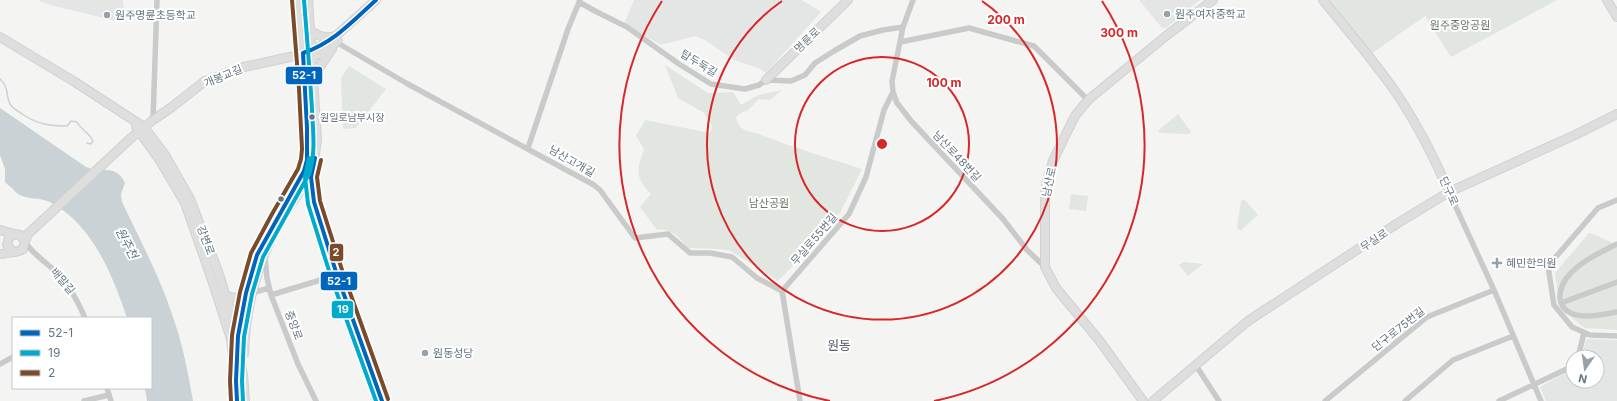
<svg xmlns="http://www.w3.org/2000/svg" width="1617" height="401" font-family="Inter,'Noto Sans KR',sans-serif">
<style>
.built{fill:#e4e6e5}
.green{fill:#e2e6e0}
.water{fill:#cad2d5}
.lines{fill:none;stroke-linecap:round;stroke-linejoin:round}
.stream{stroke:#cad2d5;stroke-width:1.5}
.secondary-casing{stroke:#d0d1d2;stroke-width:10}
.street{stroke:#c9caca;stroke-width:5.5}
.secondary{stroke:#dedede;stroke-width:8}
.bus-1-casing{stroke:#fff;stroke-width:7}
.bus-2-casing{stroke:#fff;stroke-width:7}
.bus-3-casing{stroke:#fff;stroke-width:7}
.bus-1{stroke:#0065bd;stroke-width:4}
.bus-2{stroke:#00a9ce;stroke-width:4}
.bus-3{stroke:#7a4b2a;stroke-width:4}
.ring{fill:none;stroke:#d62828;stroke-width:2}
.poi-dot{fill:#96a1aa;stroke:#fff;stroke-width:1.5}
.bus-dot{fill:#647583;stroke:#fff;stroke-width:1.5}
.labels{text-anchor:middle;dominant-baseline:central;stroke-width:4;stroke-linejoin:round;paint-order:stroke}
.bus-label{font-size:10px;fill:#647583;stroke:#fff;text-anchor:start}
.poi-label{font-size:11px;fill:#647583;stroke:#fff;text-anchor:start}
.park-label{font-size:11px;fill:#677a63;stroke:#fff}
.street-label{font-size:11px;fill:#647583;stroke:#fff}
.water-label{font-size:12px;font-style:italic;fill:#5f777f;stroke:#fff}
.quarter-label{font-size:13px;fill:#525e68;stroke:#fff}
.centre{fill:#d62828;stroke:#fff;stroke-width:2}
.ring-label{font-size:12px;text-anchor:middle;font-weight:bold;fill:#d62828;stroke:#fff;stroke-width:4;stroke-linejoin:round;paint-order:stroke}
.line-badge{stroke:#fff;stroke-width:1.5}
.badge-label{font-size:11px;text-anchor:middle;font-weight:bold;fill:#fff}
</style>
<rect width="100%" height="100%" fill="#f4f4f2"/>
<path class="built" d="M38 0H123L124 8 120 22 50 5Z
M634 0H802L821 12 766 73 758 68 734 60 705 40 695 36 661 45 624 24Z
M1139 0H1200L1166 28 1161 27Z
M1587 339 1617 340V401H1546L1540 387 1573 368V381H1597V357H1580Z"/>
<path class="green" d="M1329 0H1557L1451 57 1425 16 1371 54Z
M665 65 708 93 733 92 741 105 758 95 782 90 770 100 759 99 747 111C742 112 739 113 736 118 737 123 740 128 745 130 748 132 753 132 756 133 791 147 827 158 862 169L841 211 820 239 778 281 731 251 719 249 688 248C680 239 671 227 657 230L640 207 651 194C635 176 636 172 644 149L636 136 645 120 710 133 712 126 704 113 678 98Z
M349 66 386 89 356 128 343 129 341 78Z
M1178 114 1191 132 1189 134 1160 133 1158 131Z
M1071 194 1088 196 1086 211 1069 209Z
M1244 199 1258 215 1240 231 1237 227 1241 201Z
M1589 233H1591L1617 245V330L1585 328 1572 318 1559 302 1555 273Z
M1184 262 1203 264 1188 276 1179 265Z"/>
<path class="water" d="M0 108 86 167C101 174 116 163 125 183L121 194 122 202C140 240 160 277 173 317 183 345 188 373 193 401H147L145 388H151V318H127C112 274 93 225 50 202 39 197 27 200 18 194 15 192 14 190 12 188 9 185 7 185 5 182V169L0 155Z"/>
<g class="lines">
<path class="stream" d="M0 79C10 89 5 94 10 104 13 109 18 111 22 114 37 124 49 126 67 126L71 121 77 122C81 130 89 132 93 141L91 144 87 143"/>
<g class="secondary-casing">
<path id="secondary" d="M1323 0C1349 32 1376 63 1399 97 1418 126 1435 159 1449 192
M1607 0 1617 17
M310 30C318 36 325 39 335 36
M0 37 75 82 144 127 165 155 190 199 218 271 238 336 243 379
M308 58 323 53 338 41
M766 80 848 0
M314 81 321 65 332 49
M136 127 159 159 185 203 212 280 231 339 234 365
M311 177C313 204 322 230 331 257 346 305 365 353 382 401
M282 208 304 171 308 149 305 89 298 0
M0 230 14 234
M25 241 28 234 131 138 153 120 172 107 205 81 244 67 290 57 311 51 329 42 376 0
M2 254C9 252 18 253 23 249L25 241 20 235 14 234 9 238 7 245 12 251
M224 294C233 300 238 298 246 293
M244 304 257 255 268 232
M244 354C245 308 258 260 281 220 290 204 301 191 311 177L313 169 317 139 308 0
M237 359V401
M243 374 245 401
M1143 401 1099 340 1056 288 1045 267V193L1047 180 1053 161 1064 138 1075 116 1088 100 1166 36 1213 0
M1153 401 1248 321 1398 223 1449 192 1575 135 1617 114"/>
</g>
<path class="street" d="M913 0 903 27 892 81 893 92 897 103 912 122 1003 219 1027 250 1045 267
M579 2 595 11 627 27 679 64 711 84 745 89 759 85 766 80 791 81 805 75 815 63 834 51 860 36 883 30 903 27
M336 42 406 83 594 185 600 190 635 238 668 234 690 253H710L732 257 757 278 782 291
M900 42 969 28 1034 46 1088 100
M153 120 157 0
M528 148 568 29 580 0
M1449 192 1494 290 1541 401
M1617 200 1598 208 1548 266 1554 305 1572 327 1590 335 1617 336
M26 243C33 254 43 260 53 269 68 283 77 299 85 318
M1617 244C1601 252 1583 260 1570 274 1564 280 1559 290 1560 299 1565 324 1600 315 1617 312
M265 257 267 278 271 295 298 364 316 401
M782 291 849 214 866 177 884 110 893 92
M782 291 800 401
M252 293 269 288
M271 295 337 275
M1561 303 1617 282
M1578 357 1584 333
M0 364 13 357
M1195 364 1219 401
M107 388 111 401
M84 401 109 395
M1325 401 1427 317 1494 290
M1405 401 1453 360 1513 336
M1499 401 1573 366"/>
<use href="#secondary" class="secondary"/>
<g class="bus-1-casing">
<path id="bus-1" d="M315 158 311 177 314 202 337 275 382 401
M237 401 236 381 238 336 246 293 257 255 304 171 307 160V128L303 53C333 43 353 21 376 0"/>
</g>
<g class="bus-2-casing">
<path id="bus-2" d="M309 158 305 177 308 204 331 277 376 401
M243 401 242 381 244 337 252 294 263 257 309 174C316 153 313 132 312 110 310 73 307 37 304 0"/>
</g>
<g class="bus-3-casing">
<path id="bus-3" d="M321 160 317 177 320 201 343 273 388 399
M231 401 230 381 232 335 240 292 251 253 272 214 298 169 301 159 302 149 299 89 292 0"/>
</g>
<use href="#bus-1" class="bus-1"/>
<use href="#bus-2" class="bus-2"/>
<use href="#bus-3" class="bus-3"/>
</g>
<g class="ring">
<circle cx="882" cy="144" r="87"/>
<path d="M982 1A175 175 0 1 1 782 1"/>
<path d="M830 401A262 262 0 0 1 662 1M1102 1A262 262 0 0 1 934 401"/>
</g>
<g class="poi-dot">
<circle cx="1167" cy="14" r="4"/>
<circle cx="107" cy="15" r="4"/>
<path d="M1495 257h4v4h4v4h-4v4h-4v-4h-4v-4h4z"/>
<circle cx="425" cy="353" r="4"/>
</g>
<g class="bus-dot">
<circle cx="312" cy="117" r="3.5"/>
<circle cx="281" cy="199" r="3.5"/>
</g>
<g class="labels">
<g class="bus-label">
<text x="320" y="117">원일로남부시장</text>
</g>
<g class="poi-label">
<text x="1175" y="14">원주여자중학교</text>
<text x="115" y="15">원주명륜초등학교</text>
<text x="1506" y="263">혜민한의원</text>
<text x="433" y="353">원동성당</text>
</g>
<g class="park-label">
<text x="1460" y="25">원주중앙공원</text>
<text x="769" y="203">남산공원</text>
</g>
<g class="street-label">
<text transform="translate(807 40) rotate(-44)">명륜로</text>
<text transform="translate(699 63) rotate(31)">탑두둑길</text>
<text transform="translate(223 76) rotate(-23)">개봉교길</text>
<text transform="translate(957 156) rotate(47)">남산로48번길</text>
<text transform="translate(572 161) rotate(30)">남산고개길</text>
<text transform="translate(1049 182) rotate(-78)">남산로</text>
<text transform="translate(1449 191) rotate(66)">단구로</text>
<text transform="translate(814 239) rotate(-49)">무실로55번길</text>
<text transform="translate(206 240) rotate(69)">강변로</text>
<text transform="translate(1374 240) rotate(-34)">무실로</text>
<text transform="translate(63 281) rotate(49)">배말길</text>
<text transform="translate(294 325) rotate(69)">중앙로</text>
<text transform="translate(1398 329) rotate(-38)">단구로75번길</text>
</g>
<g class="water-label">
<text transform="translate(127 243) rotate(62)">원주천</text>
</g>
<g class="quarter-label">
<text x="839" y="345">원동</text>
</g>
</g>
<circle cx="882" cy="144" r="6" class="centre"/>
<g class="ring-label">
<text x="1006" y="24">200 m</text>
<text x="1119" y="37">300 m</text>
<text x="944" y="87">100 m</text>
</g>
<g class="line-badge">
<rect x="285" y="66" width="38" height="19" rx="4" fill="#0065bd"/>
<rect x="329" y="243" width="15" height="19" rx="4" fill="#7a4b2a"/>
<rect x="320" y="271" width="38" height="20" rx="4" fill="#0065bd"/>
<rect x="331" y="300" width="23" height="19" rx="4" fill="#00a9ce"/>
</g>
<g class="badge-label">
<text x="304" y="79">52-1</text>
<text x="336" y="256">2</text>
<text x="339" y="285">52-1</text>
<text x="343" y="313">19</text>
</g>
<rect x="12" y="317" width="140" height="72" fill="#ffffff" stroke="#c1c8cd"/>
<rect x="20" y="330" width="20" height="6" fill="#0065bd" stroke="#c1c8cd"/>
<text x="48" y="337" font-size="12" fill="#647583">52-1</text>
<rect x="20" y="350" width="20" height="6" fill="#00a9ce" stroke="#c1c8cd"/>
<text x="48" y="357" font-size="12" fill="#647583">19</text>
<rect x="20" y="370" width="20" height="6" fill="#7a4b2a" stroke="#c1c8cd"/>
<text x="48" y="377" font-size="12" fill="#647583">2</text>
<g transform="translate(1585 369) rotate(193)"><circle r="19" fill="#ffffff" stroke="#c1c8cd"/>
<path d="M0-3L7 15L0 10L-7 15Z" fill="#96a1aa"/>
<text y="-6" font-size="11" font-weight="bold" text-anchor="middle" fill="#647583">N</text>
</g>
</svg>
